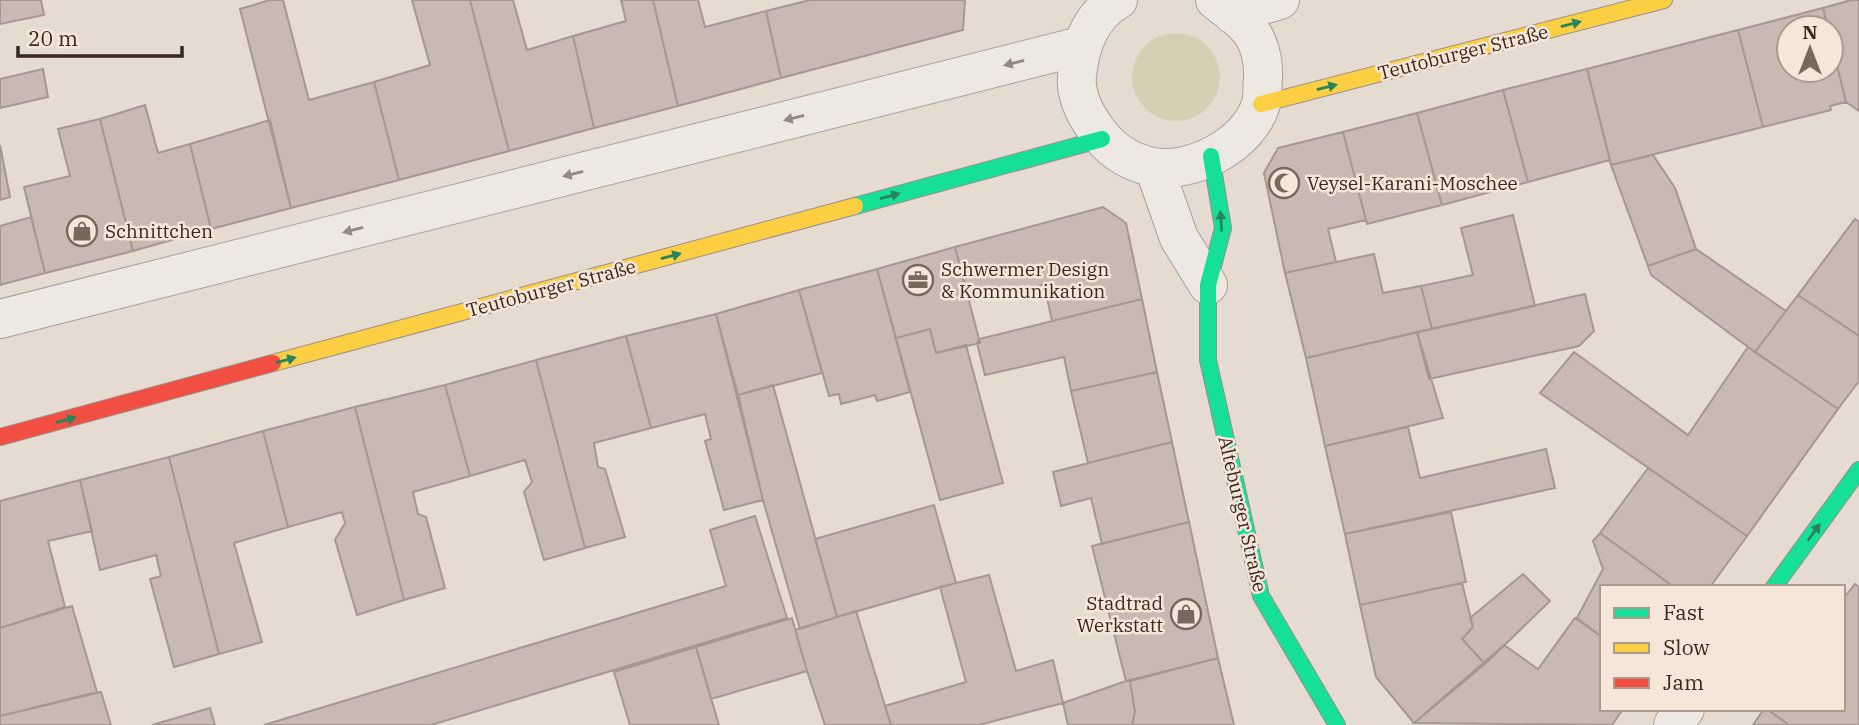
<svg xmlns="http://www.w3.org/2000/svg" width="1859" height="725" font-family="'IBM Plex Serif',serif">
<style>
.green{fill:#d7cfb4}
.building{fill:#c9b9b2;stroke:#a69790;stroke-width:2}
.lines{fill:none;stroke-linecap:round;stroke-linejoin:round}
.street-casing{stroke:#aba19a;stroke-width:40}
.fast-casing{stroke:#9b908a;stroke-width:18}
.slow-casing{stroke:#9b908a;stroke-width:18}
.jam-casing{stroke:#9b908a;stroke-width:18}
.street{stroke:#eee8e3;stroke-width:38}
.fast{stroke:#16e098;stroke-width:16}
.slow{stroke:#ffcf43;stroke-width:16}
.jam{stroke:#f24e42;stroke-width:16}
.oneway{fill:#28845c}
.oneway2{fill:#948882}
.labels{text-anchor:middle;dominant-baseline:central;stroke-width:5;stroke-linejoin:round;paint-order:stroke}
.street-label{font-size:19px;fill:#3a2821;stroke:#f5e6d9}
.poi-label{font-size:19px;fill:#3a2821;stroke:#f5e6d9;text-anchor:start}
</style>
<rect width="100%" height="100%" fill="#e5dbd1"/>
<path class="green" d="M1132 77a44 44 0 1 1 88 0a44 44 0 1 1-88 0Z"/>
<path class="building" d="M0 0H41L44 15 0 24Z
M270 0H283L309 100 374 82 399 180 291 208 240 9Z
M412 0H470L509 151 399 180 374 82 430 65Z
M470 0H513L527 50 573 36 594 128 509 151Z
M621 0H653L678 106 594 128 573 36 626 21Z
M653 0H698L705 27 766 11 781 78 678 106Z
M965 0 963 30 781 78 766 11 810 0Z
M1851 0H1859V111L1846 102 1831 41V28H1828L1823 8Z
M1823 8 1828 28H1789V70H1831V41L1846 102 1830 106 1831 110 1763 127 1738 30Z
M1738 30 1763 127 1611 165 1587 69Z
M43 69 48 97 0 108V79Z
M1587 69 1610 160 1528 182 1503 90Z
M1503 90 1528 182 1442 205 1417 113Z
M145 105 158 153 190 144 211 229 133 251 100 119Z
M1417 113 1442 205 1367 224 1343 132Z
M100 119 133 251 45 273 24 187 70 176 58 129Z
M270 120 291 208 211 229 190 144Z
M1343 132 1366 220 1328 229 1336 262 1285 273 1264 173 1278 148Z
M0 145 10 197 0 200Z
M1653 155 1675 188 1696 249 1648 266 1611 165Z
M1103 207 1126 223 1142 299 1052 321 1044 284 1022 294 968 300 955 247Z
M1513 215 1535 306 1432 329 1421 286 1473 275 1461 228Z
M31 217 45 273 0 285V226Z
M1855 219 1859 222V336L1798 295Z
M955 247 980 343 936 353 930 329 896 338 877 269Z
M1696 249 1786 311 1755 352 1651 275 1648 266Z
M1374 254 1383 293 1421 286 1432 329 1306 358 1285 273Z
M877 269 910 392 877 401 875 395 841 404 839 394 829 396 799 290Z
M799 290 822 373 738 395 716 314Z
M1585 294 1594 331 1579 346 1429 379 1417 332Z
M1798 295 1859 336V381L1838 409 1755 352Z
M1142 299 1157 372 1071 391 1064 357 985 375 977 343 979 339Z
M716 314 763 500 724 510 705 441 711 439 705 414 651 428 626 336Z
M930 329 936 353 966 345 1003 483 940 500 896 338Z
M1417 332 1443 418 1325 446 1306 358Z
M626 336 651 428 594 443 598 467 605 469 625 537 585 548 536 360Z
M1748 347 1838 409 1747 536 1540 393 1574 352 1688 435Z
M536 360 585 548 544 560 524 492 532 482 525 460 470 476 445 385Z
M1157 372 1172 442 1088 463 1071 391Z
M445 385 470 476 413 492 418 514 426 517 445 588 404 600 355 407Z
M773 385 837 617 800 629 763 500 738 395Z
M355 407 404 600 357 615 335 540 345 523 342 512 288 527 263 431Z
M1408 427 1420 478 1546 449 1555 488 1345 534 1325 446Z
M263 431 288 527 234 543 262 642 219 654 169 457Z
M1172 442 1189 522 1102 544 1091 498 1061 506 1053 472Z
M169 457 219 654 174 667 150 579 161 576 156 555 100 570 80 480Z
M1648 468 1747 536 1710 587H1674L1600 533Z
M80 480 92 531 48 541 65 607 0 628V501Z
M934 505 956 583 837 617 815 539Z
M1451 512 1466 582 1360 605 1345 534Z
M755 516 787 618 431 725H264L726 586 710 530Z
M1189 522 1218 658 1126 681 1092 546Z
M1600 533 1674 587H1602V637L1577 618 1603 569 1593 541Z
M1523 574 1550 601 1485 664 1462 639 1473 627 1470 618Z
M989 575 1016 671 1053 660 1063 703 979 725H891L885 706 966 682 940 587Z
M1462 583 1473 627 1462 639 1485 664 1414 723 1376 677 1360 605Z
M1855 584 1859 587V725H1789L1767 709H1843V599Z
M72 606 97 692 0 716V628Z
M856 611 885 706 891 725H825L807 671 795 630Z
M792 618 807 671 711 699 696 647Z
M1575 618 1602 637V709H1623L1612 725 1414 723 1504 645 1538 669Z
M696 647 719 725H630L614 672Z
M1218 658 1234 725H1132L1135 712 1130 681Z
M1126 681H1130L1135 712 1132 725H1068L1063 703Z
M101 692 111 725H0V716Z
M210 708 215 725H152Z
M1764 709H1767L1789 725H1753Z"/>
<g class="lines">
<g class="street-casing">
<path id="street" d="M1118 0C1090 16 1080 45 1077 76 1075 93 1084 112 1093 125 1107 147 1127 162 1153 167 1193 174 1249 144 1261 104 1263 96 1262 86 1263 78 1264 61 1259 40 1248 28 1239 17 1226 9 1215 0
M1232 14 1280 0
M1154 167 1179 238 1208 285
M0 319 1081 46
M1673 725 1685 709"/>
</g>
<g class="fast-casing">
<path id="fast" d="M1211 156 1223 228 1208 285V360L1261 596 1337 725
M855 206 1102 139
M1774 587 1859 470"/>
</g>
<g class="slow-casing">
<path id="slow" d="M1261 104 1664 0
M273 363 855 206"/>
</g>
<g class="jam-casing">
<path id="jam" d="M0 437 273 363"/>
</g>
<use href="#street" class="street"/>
<use href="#fast" class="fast"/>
<use href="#slow" class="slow"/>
<use href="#jam" class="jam"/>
</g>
<defs><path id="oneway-solid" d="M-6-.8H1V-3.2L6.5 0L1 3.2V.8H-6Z" transform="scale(1.75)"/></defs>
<g class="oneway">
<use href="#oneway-solid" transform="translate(1571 24) rotate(-14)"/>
<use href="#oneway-solid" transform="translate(1327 87) rotate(-14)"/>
<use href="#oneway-solid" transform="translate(890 196) rotate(-15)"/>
<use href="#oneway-solid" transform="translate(1221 221) rotate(-94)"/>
<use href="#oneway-solid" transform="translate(671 256) rotate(-15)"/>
<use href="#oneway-solid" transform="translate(286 360) rotate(-15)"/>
<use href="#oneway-solid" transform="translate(66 420) rotate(-15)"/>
<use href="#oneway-solid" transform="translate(1814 532) rotate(-54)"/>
</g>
<g class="oneway2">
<use href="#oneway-solid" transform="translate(1014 63) rotate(166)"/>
<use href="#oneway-solid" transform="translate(794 118) rotate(166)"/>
<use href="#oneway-solid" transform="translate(573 174) rotate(166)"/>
<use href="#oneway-solid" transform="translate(353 230) rotate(166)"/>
</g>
<defs>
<g id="mosque-ring" transform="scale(1.575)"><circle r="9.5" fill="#f5e6d9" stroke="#76675f" stroke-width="1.5"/><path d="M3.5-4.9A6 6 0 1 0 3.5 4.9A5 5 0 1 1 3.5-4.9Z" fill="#76675f"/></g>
<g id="shop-ring" transform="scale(1.575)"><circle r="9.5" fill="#f5e6d9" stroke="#76675f" stroke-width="1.5"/><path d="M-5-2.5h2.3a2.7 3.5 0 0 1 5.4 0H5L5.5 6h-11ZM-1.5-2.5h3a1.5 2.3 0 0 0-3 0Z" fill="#76675f"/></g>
<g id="office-ring" transform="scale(1.575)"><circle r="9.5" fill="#f5e6d9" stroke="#76675f" stroke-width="1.5"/><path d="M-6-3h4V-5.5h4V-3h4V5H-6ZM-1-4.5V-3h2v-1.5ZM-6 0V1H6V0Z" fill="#76675f"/></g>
</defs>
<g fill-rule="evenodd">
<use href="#mosque-ring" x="1284" y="183"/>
<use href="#shop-ring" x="82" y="231"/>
<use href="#office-ring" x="918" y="280"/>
<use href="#shop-ring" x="1186" y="614"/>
</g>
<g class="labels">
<g class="street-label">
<text transform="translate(1463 52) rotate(-14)">Teutoburger Straße</text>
<text transform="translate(551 288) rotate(-15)">Teutoburger Straße</text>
<text transform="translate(1243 514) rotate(77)">Alteburger Straße</text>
</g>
<g class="poi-label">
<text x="1307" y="183">Veysel-Karani-Moschee</text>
<text x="105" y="231">Schnittchen</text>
<text x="941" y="269">Schwermer Design<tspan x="941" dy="22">&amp; Kommunikation</tspan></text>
<text x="1163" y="603" text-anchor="end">Stadtrad<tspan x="1163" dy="22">Werkstatt</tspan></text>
</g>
</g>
<rect x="1600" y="585" width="245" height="126" fill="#f5e6d9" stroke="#aa9a8f" stroke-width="2"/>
<rect x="1614" y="608" width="35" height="10" fill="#16e098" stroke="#aa9a8f" stroke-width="2"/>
<text x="1663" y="620" font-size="21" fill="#3a2821">Fast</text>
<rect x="1614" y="643" width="35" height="10" fill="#ffcf43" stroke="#aa9a8f" stroke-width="2"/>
<text x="1663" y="655" font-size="21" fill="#3a2821">Slow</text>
<rect x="1614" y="678" width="35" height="10" fill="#f24e42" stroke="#aa9a8f" stroke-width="2"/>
<text x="1663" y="690" font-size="21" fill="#3a2821">Jam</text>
<g transform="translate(1810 49)"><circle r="33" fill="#f5e6d9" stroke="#aa9a8f" stroke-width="2"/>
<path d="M0-5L12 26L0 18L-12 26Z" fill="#76675f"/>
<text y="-10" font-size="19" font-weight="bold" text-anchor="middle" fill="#3a2821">N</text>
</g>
<path d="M18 46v10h164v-10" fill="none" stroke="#3a2821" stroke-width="3.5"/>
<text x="28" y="46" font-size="21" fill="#3a2821" stroke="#f5e6d9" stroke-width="5" paint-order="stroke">20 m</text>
</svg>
